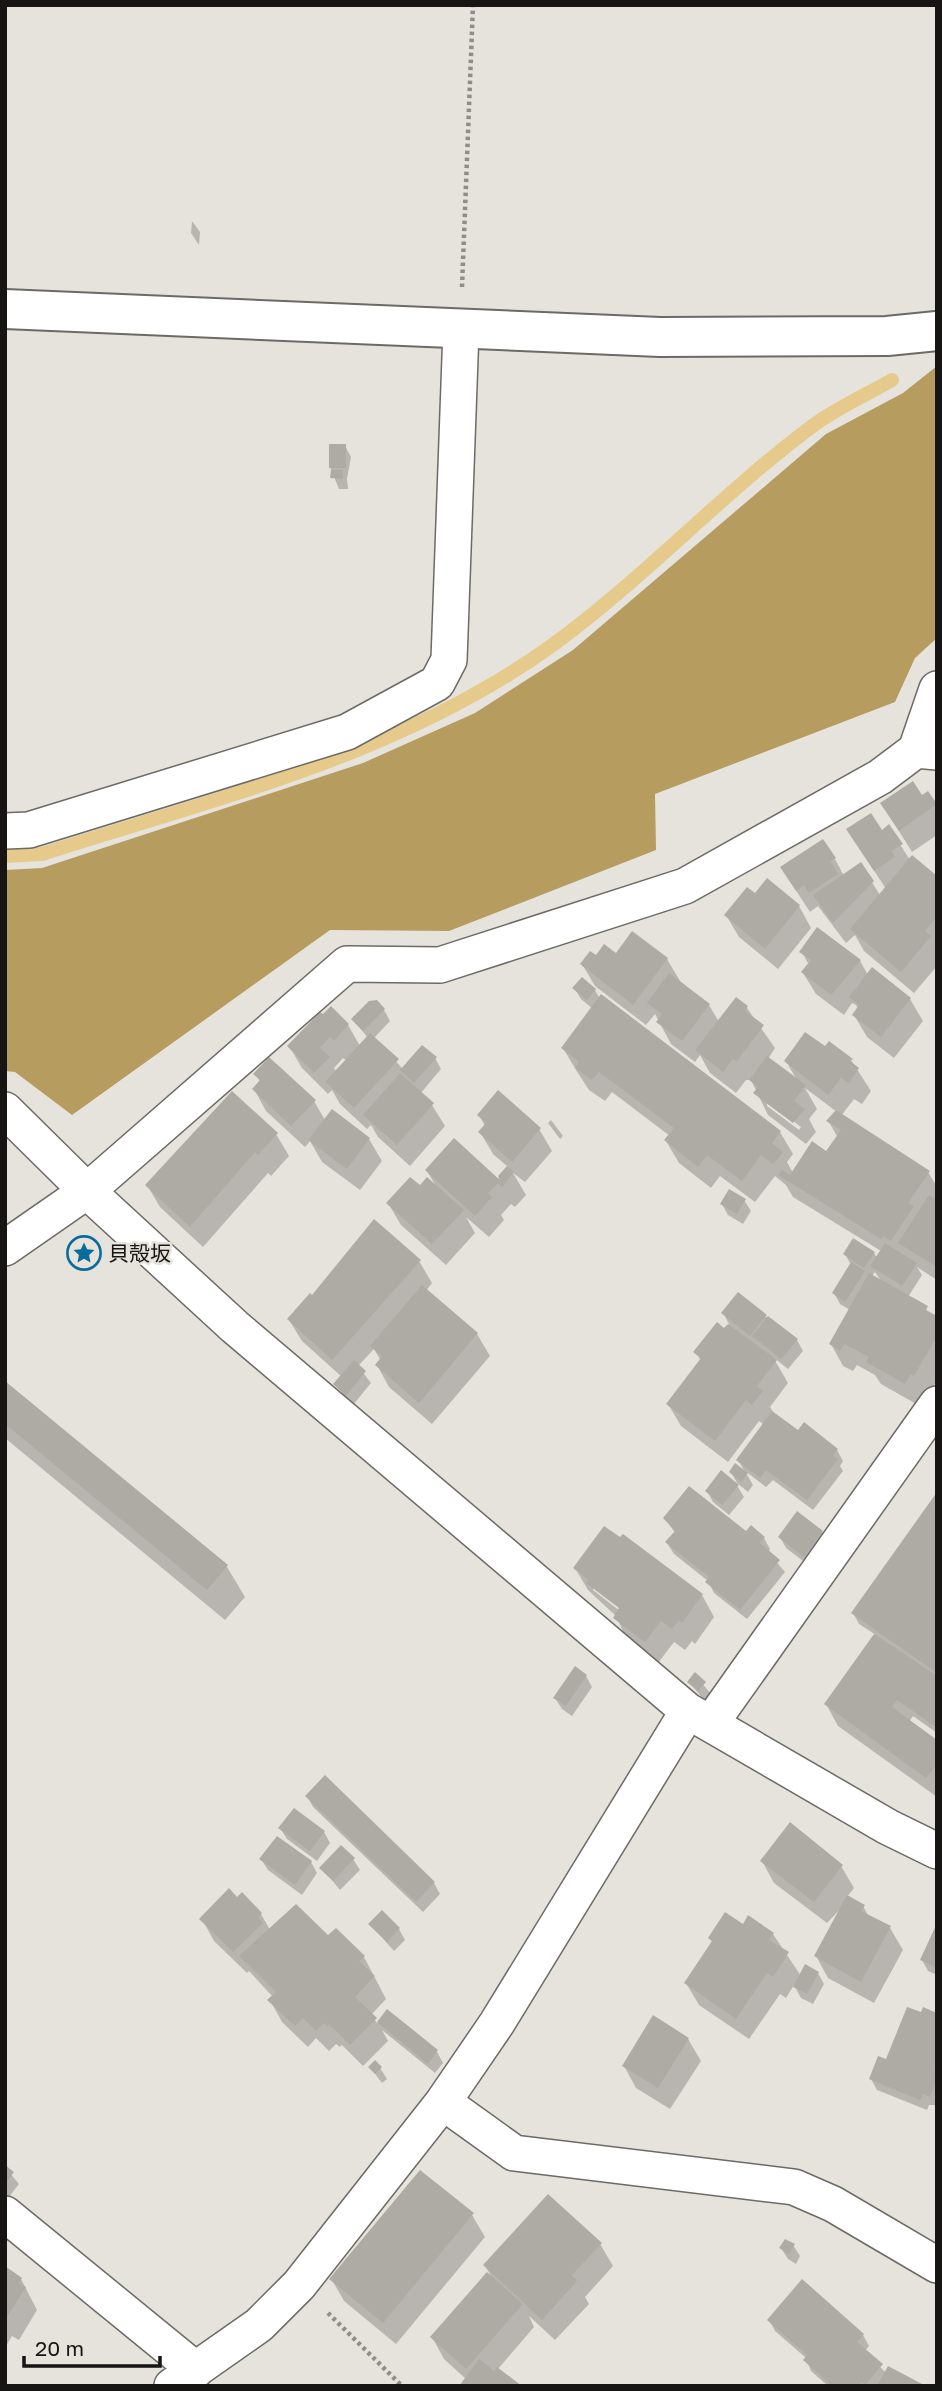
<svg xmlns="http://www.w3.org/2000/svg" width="942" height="2391" font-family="'Golos Text','Noto Sans JP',sans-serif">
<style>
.forest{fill:#b79c5f}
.shadow{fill:#0003;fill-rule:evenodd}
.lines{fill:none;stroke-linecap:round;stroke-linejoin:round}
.stream{stroke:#e5ca8b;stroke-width:14}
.building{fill:#aeaba5}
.minor-casing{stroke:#6c6a64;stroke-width:38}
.tertiary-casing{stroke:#6c6a64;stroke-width:42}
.path{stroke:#908d89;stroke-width:4.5;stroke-dasharray:3.5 3.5;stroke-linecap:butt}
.minor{stroke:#fff;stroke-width:35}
.tertiary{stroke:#fff;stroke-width:38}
.labels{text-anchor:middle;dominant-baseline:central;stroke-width:5;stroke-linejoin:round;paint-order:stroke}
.poi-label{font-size:21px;fill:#161513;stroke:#e6e3dd;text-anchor:start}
</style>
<rect width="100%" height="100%" fill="#e6e3dd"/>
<path class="forest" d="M937 366V638L915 658 895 702 655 794 656 850 449 931 330 930 72 1115 15 1072 5 1071V870L42 868 363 763 475 713 573 650 826 434 903 393Z"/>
<path class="shadow" d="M192 221 200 232 199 245 191 233Z
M345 446 351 457 347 479 348 489H339L330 467Z
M927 793 937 806V835L912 852 882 804 922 797Z
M889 827 910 860 937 879V966L914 993 864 951 855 935 846 943 818 906 810 912 795 889 835 859 844 876 861 865 880 895 886 889 848 830 882 832Z
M755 896 799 906 811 928 778 969 739 937 726 915Z
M633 934 667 959 680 981 709 1005 719 1022 736 1000 747 1008 775 1048 768 1059 798 1082 786 1061 825 1049 851 1060 871 1091 862 1104 854 1099 841 1116 928 1172 937 1187V1280L917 1267 922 1275 908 1297 937 1318V1380L927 1397 918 1405 881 1384 875 1375 857 1365 853 1371 843 1366 831 1344 850 1310 840 1304 834 1293 851 1265 845 1254 874 1253 877 1258 881 1251 793 1197 786 1185 775 1176 755 1202 720 1176 711 1188 679 1163 666 1141 670 1136 612 1092 605 1101 589 1090 576 1070 563 1048 593 1009 581 999 574 988 595 990 600 999 780 1132 793 1154 787 1162 793 1173 827 1154 838 1138 829 1122 837 1112 805 1088 817 1109 809 1119 816 1132 806 1144 768 1115 751 1080H746L736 1093 710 1073 700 1055 695 1062 671 1044 655 1014 646 1025 595 986 582 964 596 958 616 955ZM767 1101 801 1127 799 1130 767 1106ZM875 1272 881 1281 872 1276Z
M802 952 860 961 868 975 910 999 923 1021 894 1058 867 1037 854 1015 858 1009 856 1005 852 1003 844 1015 816 994 803 973 809 965Z
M331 1009 348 1025 360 1046 368 1038 353 1020 384 1010 390 1021 374 1038 403 1069 435 1058 441 1069 420 1094 432 1105 445 1126 410 1166 378 1137 371 1125 367 1129 340 1104 332 1090 328 1094 302 1068 289 1046ZM343 1058 347 1061 337 1072 334 1068Z
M256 1074 314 1101 325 1120 369 1139 382 1161 360 1190 322 1162 310 1141 305 1147 266 1111 254 1089 260 1082Z
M479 1115 539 1129 552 1151 525 1182 513 1173 526 1195 515 1207 511 1204 501 1215 504 1220 489 1237 466 1217 475 1233 446 1265 401 1225 388 1203 420 1187 437 1188 427 1171 497 1180 508 1167 493 1154 480 1132 485 1126Z
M551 1120 563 1136 560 1139 548 1123Z
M276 1134 289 1156 271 1176 268 1173 203 1247 160 1207 147 1185Z
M744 1200 751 1211 743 1224 728 1215 722 1204Z
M419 1261 432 1283 426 1291 477 1334 490 1356 432 1424 389 1387 377 1365 381 1361 374 1349 358 1366 371 1383 353 1405 335 1384 342 1377 302 1341 289 1320 312 1298Z
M723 1313 765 1316 797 1340 803 1351 788 1369 773 1357 788 1383 770 1407 775 1415 798 1433 837 1450 843 1461 840 1466 843 1471 813 1510 773 1480 766 1487 745 1471 753 1485 748 1492 737 1483 731 1472H745L738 1460 764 1425 759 1421 728 1462 681 1426 668 1404 701 1361 696 1353 729 1324Z
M5 1383 227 1567 245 1597 225 1620 5 1438Z
M738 1487 744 1497 729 1515 713 1502 707 1491Z
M937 1495V1733L913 1716 909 1722 937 1742V1797L838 1726 826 1704 876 1635 859 1624 853 1613Z
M797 1514 822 1532 828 1543 811 1567 786 1548 780 1537Z
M665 1518 764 1538 770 1549 768 1552 785 1572 747 1619 714 1593 708 1581 674 1554 667 1543 675 1533Z
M575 1568 702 1595 714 1617 695 1644 692 1641 685 1650 674 1642 658 1663 627 1640 616 1616 588 1590ZM593 1586 627 1612 625 1615 593 1590Z
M695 1675 711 1694 705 1701 689 1682Z
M586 1676 592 1687 572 1716 562 1709 555 1698Z
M325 1778 434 1883 440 1894 423 1912 313 1807 307 1796Z
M280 1828 324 1832 330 1843 317 1861 287 1839Z
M261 1859 311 1862 317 1873 302 1895 268 1870Z
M353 1859 360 1870 340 1890 322 1868Z
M762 1861 841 1866 854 1888 847 1897 863 1906 869 1917 890 1928 903 1950 874 2003 828 1978 816 1956 844 1905 827 1923 774 1883Z
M242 1895 261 1914 270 1930 328 1937 336 1930 364 1957 386 1999 371 2015 377 2023 387 2012 437 2052 443 2063 435 2073 382 2030 388 2041 363 2066 342 2045 340 2047 336 2044 329 2051 316 2038 308 2047 282 2022 270 2000 273 1997 249 1971 247 1973 214 1941 202 1919Z
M370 1924 399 1929 405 1940 394 1951Z
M744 1926 773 1934 801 1976 818 1973 824 1984 813 2004 801 1998 794 1985 786 1998 780 1994 749 2039 699 2005 686 1983 713 1943 710 1938Z
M937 1927V1975L928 1971 922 1960Z
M921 2015H937V2105H929L927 2110 877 2090 871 2079Z
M688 2039 701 2061 670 2109 636 2088 624 2066Z
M370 2067 380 2068 387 2079 382 2083Z
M5 2167 19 2184 5 2202Z
M472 2215 485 2237 396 2344 344 2301 332 2280Z
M600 2244 613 2266 585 2297 589 2304 555 2340 529 2316 534 2327 497 2370 519 2386 466 2379 444 2359 432 2337 493 2279 485 2266Z
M793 2245 800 2256 796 2264 788 2259 781 2248Z
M5 2268 21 2279 37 2310 19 2340 12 2336 6 2346Z
M802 2282 863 2335 869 2346 865 2351 886 2373 922 2386H828L811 2371 806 2358 775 2331 769 2320Z"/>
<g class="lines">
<path class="stream" d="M5 856 42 854C217 798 403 754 554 644 647 576 725 490 818 422 841 406 868 394 892 380"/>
</g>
<path class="building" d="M329 444H346V468H329Z
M331 470H343V479L330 478Z
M913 781 922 795 928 791 937 804 899 831 880 803Z
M871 813 882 830 889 824 903 844 891 851 895 857 874 871 846 829Z
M823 839 836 858 831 862 838 874 809 893 804 885 796 891 780 867Z
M912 855 937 876V917L925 931 931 936 901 972 850 929Z
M861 862 874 881 833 923 813 895Z
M767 878 800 905 765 949 724 915 747 887 755 893Z
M817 927 861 960 831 995 801 972 811 960 799 952Z
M632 931 668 958 633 1005 580 964 590 951 596 955 604 944 616 953Z
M872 967 911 998 881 1037 852 1015 859 1005 849 997Z
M669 973 710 1004 682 1041 656 1022 662 1014 647 1003Z
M582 977 596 989 587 1000 572 988Z
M601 994 781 1131 772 1143 783 1152 773 1164 761 1155 742 1181 707 1155 698 1167 664 1140 674 1128 599 1072 592 1080 575 1068 579 1062 561 1048Z
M736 997 748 1006 745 1011 764 1025 737 1061 733 1059 723 1072 695 1050Z
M377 1000 385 1009 363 1031 351 1019 369 1001Z
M331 1006 349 1024 334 1041 330 1037 320 1048 330 1057 314 1073 287 1046 320 1012 323 1014Z
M805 1032 825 1046 829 1041 853 1059 850 1061 859 1068 849 1083 841 1078 828 1095 784 1061Z
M370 1033 399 1059 354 1108 325 1082Z
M422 1045 437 1057 414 1083 400 1070Z
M767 1056 806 1085 794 1101 805 1109 793 1123 753 1093 758 1087 749 1080Z
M269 1057 316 1100 291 1126 252 1089 260 1080 253 1074Z
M400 1073 434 1103 397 1145 363 1115Z
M498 1090 541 1128 512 1162 478 1132 486 1123 477 1115Z
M232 1091 278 1133 258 1155 255 1152 190 1227 145 1185Z
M332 1109 370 1138 347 1169 308 1140Z
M836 1110 930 1171 908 1203 914 1206 891 1241 883 1236 881 1239 778 1175 782 1170 790 1175 812 1141 826 1151 841 1130 826 1121Z
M454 1138 501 1181 498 1176 507 1166 514 1172 502 1187 498 1183 488 1193 492 1197 475 1216 425 1170Z
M410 1177 420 1185 427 1177 464 1210 432 1244 386 1203Z
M729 1189 746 1199 737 1214 720 1204Z
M929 1195 937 1200V1267L898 1243Z
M374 1219 421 1260 332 1360 287 1319 310 1293 312 1295Z
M853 1238 875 1252 864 1268 843 1254Z
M885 1243 917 1263 902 1286 870 1266Z
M851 1262 865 1271 845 1302 832 1293Z
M869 1273 928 1306 926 1310 937 1316V1336L914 1376 911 1374 905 1384 866 1362 869 1357 844 1344 840 1351 829 1344Z
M422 1285 478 1333 419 1403 375 1365 382 1356 370 1346Z
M738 1292 767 1315 750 1336 721 1313Z
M768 1316 798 1339 781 1359 752 1336Z
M717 1322 724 1328 728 1324 777 1360 757 1386 763 1391 752 1405 746 1400 715 1441 666 1404 701 1358 693 1352Z
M354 1360 366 1371 346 1396 333 1384Z
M5 1381 228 1565 207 1590 5 1424Z
M772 1411 798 1430 804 1422 838 1449 833 1456 838 1459 807 1500 766 1470 760 1478 736 1460Z
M735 1463 748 1473 741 1482 729 1472Z
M721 1470 739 1485 722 1505 705 1491Z
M689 1486 746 1531 751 1525 765 1537 760 1543 780 1560 740 1610 705 1582 709 1577 665 1542 675 1531 663 1518Z
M937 1492V1673L851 1613Z
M797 1511 823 1531 804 1557 778 1537Z
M604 1526 620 1537 623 1534 703 1594 682 1623 679 1620 672 1629 661 1621 645 1642 613 1618 619 1608 586 1583 589 1580 573 1568Z
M874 1634 937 1676V1728L897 1700 892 1707 937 1740V1764L926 1778 824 1704Z
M575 1666 587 1675 566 1706 553 1698Z
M695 1672 706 1682 698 1691 687 1682Z
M325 1775 435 1882 416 1902 305 1796Z
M294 1808 325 1831 310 1851 278 1828Z
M790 1822 843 1865 814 1902 760 1861Z
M277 1836 312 1861 295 1885 259 1859Z
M341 1845 355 1858 333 1881 319 1868Z
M229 1888 237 1897 242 1892 262 1913 258 1918 263 1923 233 1952 199 1919Z
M847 1895 865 1905 861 1911 891 1926 861 1982 814 1956Z
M296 1904 328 1935 336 1928 365 1956 359 1961 375 1976 355 1997 377 2018 350 2045 329 2024 327 2026 323 2023 316 2031 303 2018 295 2026 267 2000 276 1992 239 1956Z
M382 1910 400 1928 387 1942 368 1924Z
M725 1912 743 1924 748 1915 774 1933 769 1940 789 1952 773 1977 767 1973 736 2019 684 1983 712 1941 708 1938Z
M937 1923V1968L920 1960Z
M805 1964 819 1972 807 1994 793 1987Z
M907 2007 921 2012 923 2007 937 2013V2061L934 2068 937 2069V2080L930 2097 923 2094 920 2100 869 2079 878 2056 886 2059Z
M387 2009 438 2050 428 2064 377 2022Z
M653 2015 689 2038 658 2088 622 2066Z
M375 2060 382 2067 375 2074 368 2067Z
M5 2165 14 2172 5 2184Z
M420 2170 474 2213 383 2323 329 2279Z
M548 2194 602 2243 572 2275 577 2281 542 2320 483 2265Z
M785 2239 795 2244 789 2254 779 2248Z
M5 2266 22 2278 19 2283 26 2287 5 2320Z
M487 2272 523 2304 466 2369 430 2337Z
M802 2279 864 2334 857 2342 883 2364 865 2385 862 2382 858 2386H832L803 2360 807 2355 767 2320Z
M479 2359 494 2371 497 2367 522 2386H459Z
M888 2366 926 2386H877Z"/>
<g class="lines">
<g class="minor-casing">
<path id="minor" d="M916 750 937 689
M5 831 29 830 347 732 437 683 449 660 461 330
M5 1110 87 1191 235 1327 688 1711 888 1827 937 1851
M5 1248 87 1191 347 964 440 965 685 886 880 777 916 750 937 752
M711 1723 937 1404
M443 2102 514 2153 794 2187 833 2204 937 2265
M5 2214 196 2370
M172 2386 259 2325 299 2285 443 2102 497 2023 688 1711"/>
</g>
<g class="tertiary-casing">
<path id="tertiary" d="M5 309 660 337 887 336 937 331"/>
</g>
<path class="path" d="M462 287 473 5
M328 2313 402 2386"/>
<use href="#minor" class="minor"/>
<use href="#tertiary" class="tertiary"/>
</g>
<defs>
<g id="sight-ring" transform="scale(1.75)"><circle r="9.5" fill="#e6e3dd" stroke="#086d9b" stroke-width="1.5"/><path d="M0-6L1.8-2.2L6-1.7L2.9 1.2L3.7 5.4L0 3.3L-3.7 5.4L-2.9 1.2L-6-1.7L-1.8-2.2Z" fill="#086d9b"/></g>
</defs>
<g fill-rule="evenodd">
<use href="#sight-ring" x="84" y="1253"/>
</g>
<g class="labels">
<g class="poi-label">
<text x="108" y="1253">貝殻坂</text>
</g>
</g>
<rect width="942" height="2391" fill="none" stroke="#161513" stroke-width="14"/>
<path d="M24 2356v10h136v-10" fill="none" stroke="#161513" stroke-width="3.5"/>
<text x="35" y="2356" font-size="21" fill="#161513" stroke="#e6e3dd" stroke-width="5" paint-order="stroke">20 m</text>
</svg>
